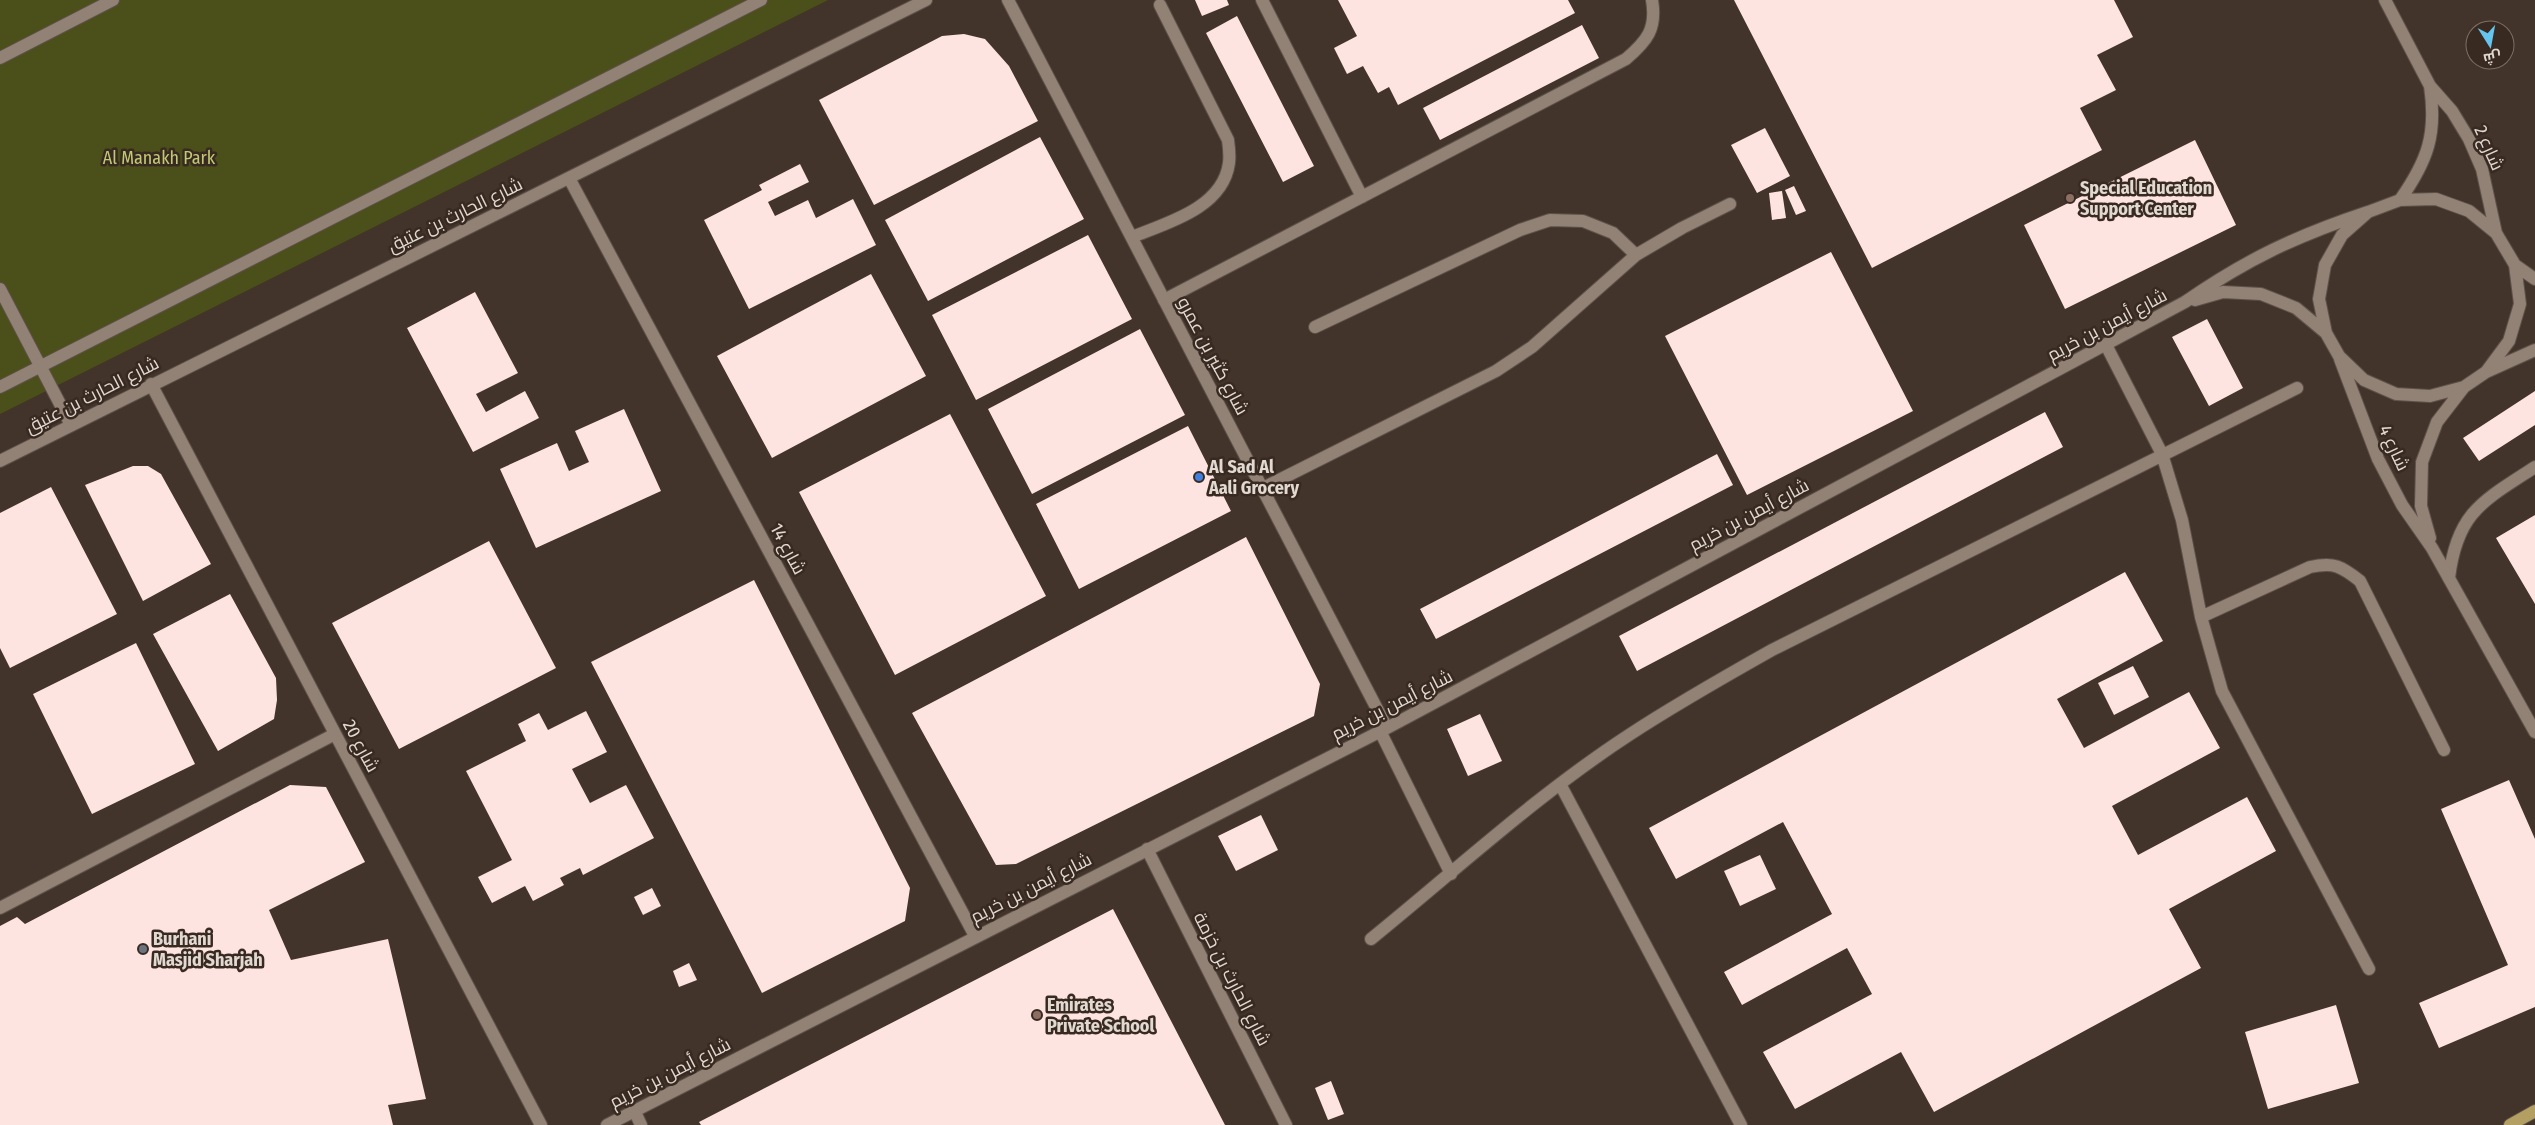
<svg xmlns="http://www.w3.org/2000/svg" width="2535" height="1125" font-family="'Fira Sans Condensed',Cairo,sans-serif">
<style>
.green{fill:#4b4f19}
.building{fill:#fde4e0}
.lines{fill:none;stroke-linecap:round;stroke-linejoin:round}
.lane-casing{stroke:#5d5148;stroke-width:14}
.street-casing{stroke:#5d5148;stroke-width:14}
.primary-casing{stroke:#5d5148;stroke-width:14}
.lane{stroke:#928175;stroke-width:12}
.street{stroke:#928175;stroke-width:12}
.primary{stroke:#b49f63;stroke-width:12}
.education-dot{fill:#8d6e63;stroke:#382a20;stroke-width:2}
.shop-dot{fill:#3f7fe0;stroke:#382a20;stroke-width:2}
.worship-dot{fill:#6b7280;stroke:#382a20;stroke-width:2}
.labels{text-anchor:middle;dominant-baseline:central;stroke-width:5;stroke-linejoin:round;paint-order:stroke}
.street-label{font-size:18px;fill:#e2d9d2;stroke:#382a20}
.park-label{font-size:18px;fill:#c1c975;stroke:#382a20}
.poi-label{font-size:18px;font-weight:bold;fill:#e2d9d2;stroke:#382a20;text-anchor:start}
</style>
<rect width="100%" height="100%" fill="#42342a"/>
<path class="green" d="M0 0H828L0 414Z"/>
<path class="building" d="M1195 0H1227L1229 5 1202 16Z
M1338 0H1568L1575 13 1398 105 1389 87 1378 93 1363 66 1347 74 1334 48 1357 36Z
M1734 0H2114L2133 37 2097 55 2116 90 2080 108 2102 150 1872 268Z
M1237 16 1314 166 1283 182 1206 33Z
M1582 25 1599 58 1440 140 1423 108Z
M964 34 985 39 1009 66 1038 121 874 205 819 100 942 36Z
M1765 128 1790 176 1757 193 1731 145Z
M1040 137 1084 219 928 301 885 220Z
M2195 140 2236 225 2065 309 2024 225Z
M800 164 809 182 768 202 775 216 808 200 816 218 853 199 876 245 749 309 704 220 762 190 759 185Z
M1794 186 1806 211 1796 215 1785 190Z
M1782 191 1786 218 1772 220 1769 193Z
M1088 235 1132 319 976 400 932 315Z
M1831 252 1913 411 1747 495 1665 336Z
M871 274 926 376 772 458 717 356Z
M475 292 518 373 476 394 486 412 525 391 539 418 473 452 407 328Z
M2207 319 2243 388 2209 406 2172 337Z
M1140 329 1185 415 1032 494 988 409Z
M2535 391V425L2479 461 2463 438Z
M624 409 661 491 536 548 500 469 557 443 569 471 589 462 575 431Z
M2045 412 2063 447 1637 671 1619 636Z
M950 414 1046 596 895 675 799 492Z
M1188 426 1231 511 1079 589 1036 504Z
M1717 454 1733 485 1436 639 1420 609Z
M133 466H148L161 474 211 564 143 601 85 485Z
M51 487 117 614 10 668 0 648V513Z
M2535 515V604L2496 538Z
M1246 537 1320 684 1314 716 1016 864 996 865 912 713Z
M489 541 556 668 399 749 332 623Z
M2125 572 2163 641 2057 699 2084 748 2189 692 2220 748 2112 806 2138 855 2247 797 2276 851 2169 909 2201 968 1934 1112 1901 1052 1795 1109 1763 1052 1872 994 1847 948 1742 1005 1724 972 1832 914 1783 822 1676 879 1649 828Z
M754 580 910 888 905 921 762 993 591 662Z
M230 594 276 678 277 700 274 719 218 751 153 634Z
M136 643 195 764 92 814 33 694Z
M2133 666 2149 697 2114 715 2098 683Z
M586 711 607 752 572 769 590 803 626 785 654 838 583 875 580 868 560 878 564 885 533 901 525 886 492 903 478 877 512 860 466 771 526 741 518 724 539 713 548 730Z
M1480 714 1502 761 1468 776 1447 729Z
M2509 780 2535 839V1007L2439 1048 2419 1003 2508 965 2441 809Z
M290 785 326 787 365 862 269 910 291 960 388 939 426 1099 388 1105 393 1125H0V926L17 917 25 924Z
M1261 815 1278 850 1236 871 1218 836Z
M1760 855 1776 889 1740 906 1724 871Z
M652 888 661 906 643 915 634 897Z
M1113 909 1225 1125H701L699 1122Z
M689 963 697 980 679 987 673 971Z
M2336 1005 2359 1083 2268 1109 2245 1032Z
M1331 1081 1344 1114 1328 1120 1315 1088Z"/>
<g class="lines">
<g class="lane-casing">
<path id="lane" d="M1262 0 1362 197
M0 58 113 0
M1132 237C1167 223 1223 208 1229 163 1230 155 1229 147 1228 140L1160 5
M0 289 71 425
M1164 300 1626 59C1647 41 1657 29 1652 0
M1315 327 1520 230 1550 220 1583 221 1613 233 1636 255
M2106 345 2162 454 2182 520 2201 617 2222 691 2369 969
M0 387 761 0
M1263 488 1496 371 1532 347 1636 255 1682 228 1730 204
M2449 578C2457 512 2483 501 2535 467
M2201 617 2310 567C2334 562 2341 566 2360 581L2444 750
M1380 731 1451 874
M1560 784 1741 1125
M1371 939C1456 870 1537 795 1629 735 1676 704 1724 677 1772 650L2297 388
M635 1112 641 1125"/>
</g>
<g class="street-casing">
<path id="street" d="M1008 0 1387 728
M2385 0 2430 86 2452 111 2469 139 2482 169 2496 233
M569 178 975 936
M2400 200C2428 160 2437 134 2430 86
M2515 265 2520 304 2509 341 2486 372 2464 387 2430 396 2396 394 2364 380 2339 356 2326 333 2319 299 2325 265 2342 235 2368 212 2400 200 2436 199 2469 211 2496 233 2515 265 2535 279
M2195 300 2223 292 2261 294 2296 308 2326 333
M2340 359 2378 459 2402 505 2432 548 2535 732
M2486 372 2535 350
M151 384 541 1125
M0 461 926 0
M2430 538 2421 506 2422 462 2437 422 2464 387
M1147 849 1286 1125
M0 908 335 734
M607 1125 1387 728 2185 302C2247 259 2296 236 2368 212"/>
</g>
<g class="primary-casing">
<path id="primary" d="M2510 1125 2535 1111"/>
</g>
<use href="#lane" class="lane"/>
<use href="#street" class="street"/>
<use href="#primary" class="primary"/>
</g>
<g class="education-dot">
<circle cx="2070" cy="198" r="5"/>
<circle cx="1037" cy="1015" r="5"/>
</g>
<circle class="shop-dot" cx="1199" cy="477" r="5"/>
<circle class="worship-dot" cx="143" cy="949" r="5"/>
<g class="labels">
<g class="street-label">
<text transform="translate(2489 148) rotate(66)">شارع 2</text>
<text transform="translate(455 215) rotate(-26)">شارع الحارث بن عتيق</text>
<text transform="translate(2107 325) rotate(-28)">شارع أيمن بن خريم</text>
<text transform="translate(1213 356) rotate(62)">شارع كثير بن عمرو</text>
<text transform="translate(92 395) rotate(-27)">شارع الحارث بن عتيق</text>
<text transform="translate(2394 448) rotate(65)">شارع 4</text>
<text transform="translate(1749 515) rotate(-28)">شارع أيمن بن خريم</text>
<text transform="translate(788 549) rotate(62)">شارع 14</text>
<text transform="translate(1392 705) rotate(-27)">شارع أيمن بن خريم</text>
<text transform="translate(361 746) rotate(62)">شارع 20</text>
<text transform="translate(1031 888) rotate(-27)">شارع أيمن بن خريم</text>
<text transform="translate(1232 979) rotate(63)">شارع الحارث بن خزمة</text>
<text transform="translate(670 1073) rotate(-27)">شارع أيمن بن خريم</text>
</g>
<g class="park-label">
<text x="159" y="158">Al Manakh Park</text>
</g>
<g class="poi-label">
<text x="2080" y="188">Special Education<tspan x="2080" dy="21">Support Center</tspan></text>
<text x="1209" y="467">Al Sad Al<tspan x="1209" dy="21">Aali Grocery</tspan></text>
<text x="153" y="939">Burhani<tspan x="153" dy="21">Masjid Sharjah</tspan></text>
<text x="1047" y="1005">Emirates<tspan x="1047" dy="21">Private School</tspan></text>
</g>
</g>
<g transform="translate(2490 45) rotate(169)"><circle r="24" fill="#382a20" stroke="#7c7067"/>
<path d="M0-4L9 19L0 12L-9 19Z" fill="#65c5ee"/>
<text y="-8" font-size="14" font-weight="bold" text-anchor="middle" fill="#e2d9d2">ش</text>
</g>
</svg>
